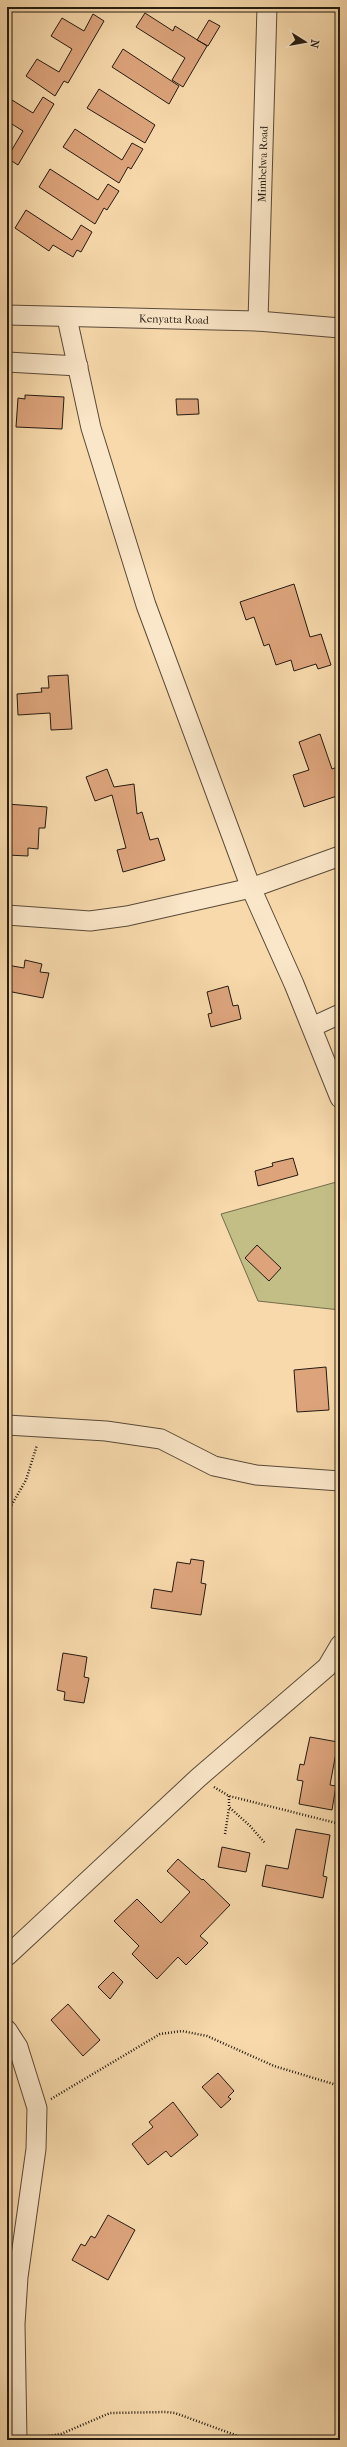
<svg xmlns="http://www.w3.org/2000/svg" width="347" height="2447" font-family="'IM FELL French Canon',serif">
<style>
.green{fill:#c2be85;stroke:#746c4b}
.building{fill:#dda47c;stroke:#251b11}
.lines{fill:none;stroke-linecap:round;stroke-linejoin:round}
.minor-casing{stroke:#5a4a38;stroke-width:21}
.path{stroke:#251b11;stroke-width:2.5;stroke-dasharray:1 2;stroke-linecap:butt}
.minor{stroke:#fae6c8;stroke-width:19}
.labels{text-anchor:middle;dominant-baseline:central;stroke-width:4;stroke-linejoin:round;paint-order:stroke}
.street-label{font-size:11px;fill:#251b11;stroke:#fae6c8}
</style>
<rect width="100%" height="100%" fill="#f7d9ab"/>
<filter id="stains"><feTurbulence type="fractalNoise" baseFrequency=".005" numOctaves="4"/><feColorMatrix values="0 0 0 0 .2 0 0 0 0 .09 0 0 0 0 .02 0 0 0 .5 -.17"/></filter>
<radialGradient id="worn" r=".72"><stop offset=".6" stop-color="#630" stop-opacity="0"/><stop offset="1" stop-color="#630" stop-opacity=".3"/></radialGradient>
<path class="green" d="M340 1181V1310L258 1301 221 1214Z"/>
<path class="building" d="M145 13 173 31 175 26 207 46 183 87 172 80 185 58 136 27Z
M93 14 104 21 68 83 64 81 55 96 26 76 37 59 59 72 72 49 51 36 62 18 84 31Z
M209 20 220 26 208 46 197 40Z
M123 49 179 86 169 104 112 67Z
M99 89 155 125 145 143 87 108Z
M43 97 54 104 18 165 7 158 23 131 7 121V107L12 100 33 113Z
M75 129 122 160 132 143 143 149 131 169 128 167 119 183 63 147Z
M50 169 98 200 108 184 119 191 107 210 104 208 95 224 39 187Z
M26 210 72 240 81 225 92 232 81 252 77 250 73 257 53 245 49 251 15 228Z
M25 395 64 397 62 429 16 427 18 398 25 399Z
M176 399H198L199 414 177 415Z
M294 584 310 637 321 634 331 665 318 669 316 664 294 671 291 660 276 665 269 644 264 646 254 617 246 620 240 602Z
M68 675 72 729 51 730 50 713 18 715 17 694 42 692 41 688H49L48 676Z
M320 734 332 769 340 766V795L304 807 293 775 309 770 299 742Z
M107 769 114 787 134 784 137 814 142 812 150 840 158 838 165 860 123 872 117 850 126 848 112 795 95 801 86 777Z
M7 804 47 807 45 828H39L38 849 28 848V856L7 855Z
M25 960 42 964 40 972 49 973 43 998 7 991V965L24 968Z
M228 986 233 1006 238 1005 241 1019 211 1027 208 1014 212 1013 207 992Z
M293 1158 298 1175 258 1186 255 1171 273 1166 272 1163Z
M257 1245 281 1268 269 1281 245 1258Z
M326 1367 329 1410 297 1412 294 1370Z
M191 1559 204 1561 201 1583 206 1584 201 1615 151 1608 154 1589 172 1592 177 1562 190 1564Z
M63 1653 87 1657 84 1677 89 1678 84 1703 64 1700 65 1692 57 1690Z
M310 1737 338 1742 330 1785 336 1786 332 1810 299 1804 303 1781 297 1780 300 1764 304 1765Z
M296 1829 330 1835 323 1876 327 1877 323 1898 262 1886 266 1865 288 1869Z
M222 1847 250 1853 246 1872 218 1867Z
M178 1859 202 1880 203 1879 230 1905 200 1936 208 1943 186 1965 178 1957 157 1979 132 1954 139 1946 114 1921 137 1899 161 1923 190 1892 167 1871Z
M113 1972 123 1982 110 1999 98 1987Z
M68 2004 100 2040 83 2056 51 2020Z
M218 2073 234 2091 228 2097 231 2099 221 2108 202 2087Z
M173 2102 198 2135 171 2157 166 2151 148 2165 132 2144 153 2127 149 2122Z
M108 2215 135 2230 108 2280 72 2260 81 2244 85 2246 91 2236 95 2238Z"/>
<g class="lines">
<g class="minor-casing">
<g id="minor">
<path id="s1" d="M7 315 258 321 340 328"/>
<path d="M67 318 91 428 146 605 251 888 294 984 340 1098"/>
<path id="s2" d="M258 321 267 7"/>
<path d="M7 362 78 366"/>
<path d="M7 915 90 921 127 916 251 888 340 856"/>
<path d="M312 1027 340 1014"/>
<path d="M7 1425 106 1431 161 1439 214 1466 256 1475 340 1481"/>
<path d="M7 1956 198 1778 327 1667 340 1645"/>
<path d="M7 2030 18 2047 37 2108 36 2149 18 2277 15 2324 17 2440"/>
</g>
</g>
<path class="path" d="M7 1513 26 1480 37 1445
M214 1787 229 1796 340 1824
M229 1796V1807L250 1826 265 1843
M225 1834 229 1808
M51 2099 160 2034 182 2031 207 2036 274 2066 340 2086
M238 2436 239 2440
M34 2438 61 2434 110 2413 166 2412 175 2413 238 2436 256 2440"/>
<use href="#minor" class="minor"/>
</g>
<g class="labels">
<g class="street-label">
<text stroke="none"><textPath href="#s2" startOffset="157">Mimbelwa Road</textPath></text>
<text stroke="none"><textPath href="#s1" startOffset="167">Kenyatta Road</textPath></text>
</g>
</g>
<rect width="347" height="2447" fill="none" stroke="#f7d9ab" stroke-width="24"/>
<rect x="8" y="8" width="331" height="2431" fill="none" stroke="#251b11" stroke-width="2"/>
<rect x="12" y="12" width="323" height="2423" fill="none" stroke="#251b11"/>
<g transform="translate(305 42) rotate(101)" stroke="#fae6c8" stroke-width="3" paint-order="stroke">
<path d="M0-3L7 15L0 10L-7 15Z" fill="#251b11"/>
<text y="-6" font-size="11" font-weight="bold" text-anchor="middle" fill="#251b11">N</text>
</g>
<rect width="100%" height="100%" filter="url(#stains)"/>
<rect width="100%" height="100%" fill="url(#worn)"/>
</svg>
